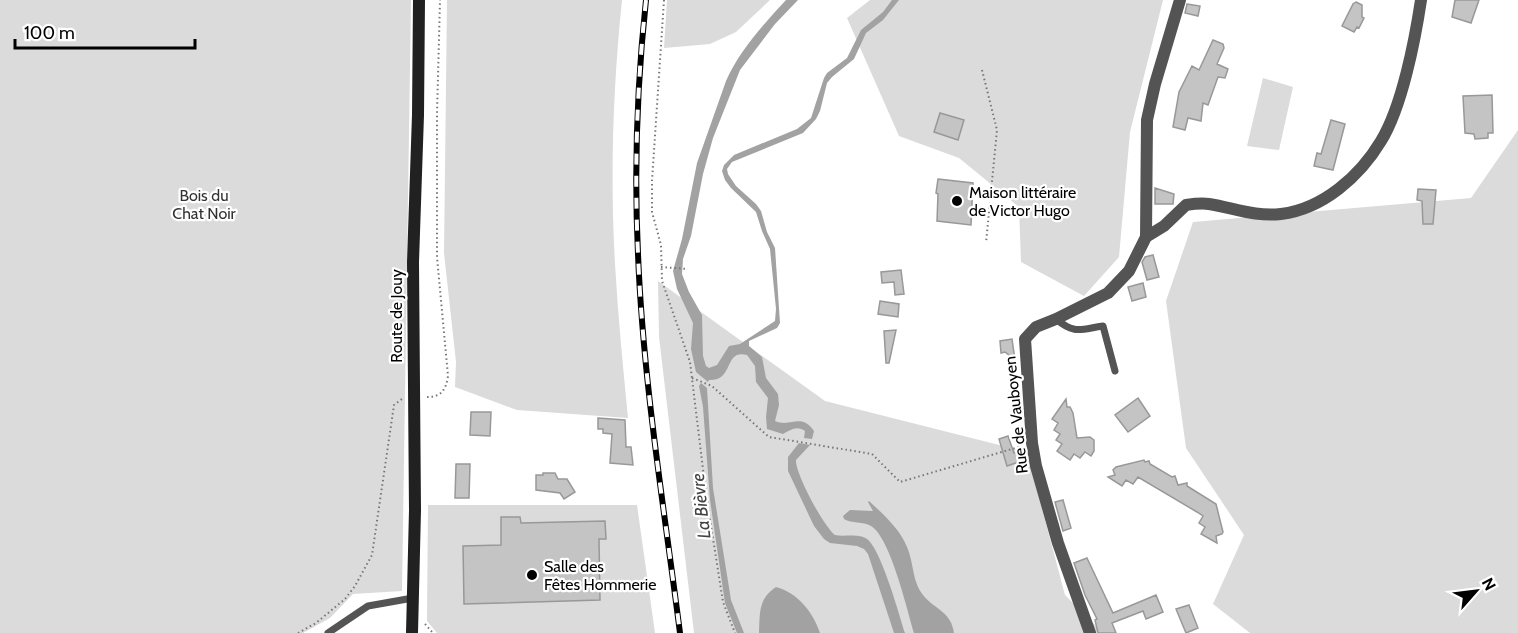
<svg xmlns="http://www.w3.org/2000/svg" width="1518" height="633" font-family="Cabin,sans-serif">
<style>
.green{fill:#dbdbdb}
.water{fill:#a2a2a2}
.building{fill:#c4c4c4;stroke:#989898;stroke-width:1.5}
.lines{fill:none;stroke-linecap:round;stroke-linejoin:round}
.path{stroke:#767676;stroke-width:2;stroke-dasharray:1.5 3;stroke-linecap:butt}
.lane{stroke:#545454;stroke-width:7}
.street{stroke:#545454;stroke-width:12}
.secondary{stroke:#212121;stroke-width:12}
.rail-casing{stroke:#000;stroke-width:6}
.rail{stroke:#fff;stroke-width:4;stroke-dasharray:11;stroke-linecap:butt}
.poi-dot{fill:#000;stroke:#fff;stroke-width:2}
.labels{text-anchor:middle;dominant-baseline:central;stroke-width:4.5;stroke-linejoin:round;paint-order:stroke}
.poi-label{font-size:16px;fill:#000;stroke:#fff;text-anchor:start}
.park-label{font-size:16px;fill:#323232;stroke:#fff}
.street-label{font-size:16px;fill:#000;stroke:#fff}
.water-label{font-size:18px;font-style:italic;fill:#434343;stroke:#fff}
</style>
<rect width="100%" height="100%" fill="#fff"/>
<path class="green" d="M0 0H411L402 591 353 594 330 618 303 633H0Z
M447 0H622C613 87 610 176 615 264 618 316 623 367 628 418L517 410 455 387 456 362 444 253Z
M667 0H770L736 32 710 44 664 48Z
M870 0H1163L1130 132 1119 257 1084 296 1021 262 1019 207 959 158 899 136 847 18Z
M1263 78 1293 87 1279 150 1247 146Z
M1518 130V633H1250L1213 604 1244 535 1186 448 1166 301 1193 222 1471 198Z
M658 281 825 401 1027 452 1065 595 1103 633H694L659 337Z
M428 505H637L655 633H437L427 621Z"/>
<path class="water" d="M786 0H798L775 24 740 70 713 138 703 174 691 236 683 259 682 274 689 292 702 315 703 356 706 366 709 368 717 365 729 346 740 344 775 321 776 309 770 249 762 231 756 212 731 188 725 180 722 171 724 165 734 155 797 129 811 118 824 78 827 73 847 58 861 30 883 12 892 0H899L883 20 866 33 854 59 832 77 827 83 820 111 816 119 803 133 732 162 727 169 728 174 736 186 756 204 761 211 767 232 775 248 780 323 777 328 749 341V346L762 357 766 378 778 394 779 405 775 421C791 428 801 412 814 431L812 439 804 438 805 431C797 425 790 430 783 434L767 429 766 417 768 398 756 382 755 366 747 355C723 349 735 381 709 380L708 382 696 372 691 349 693 323 677 289 673 271 682 239 697 163 726 81C739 51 764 24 786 0Z
M701 383 707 388 713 488 731 600 744 633H737L725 603 710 500 703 407 699 386Z
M799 443 810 445 796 460C795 473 824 527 835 535 844 537 859 533 867 539 881 549 899 614 905 633H894L868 554 864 549 857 546 830 543 824 539 814 526 788 471V457Z
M869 501C883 514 900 529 907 547 914 563 912 581 923 595 935 610 951 611 954 633H914C907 609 890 537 871 526 863 521 852 524 844 519L843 516 850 510 873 511 868 502Z
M776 587C798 593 813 612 820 633H759C760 613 758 599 776 587Z"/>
<path class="building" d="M1455 0H1479L1471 23 1452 17Z
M1356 2 1362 5V17L1364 18 1359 28 1357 27 1354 32 1342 26 1353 4Z
M1187 4 1200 6 1198 16 1185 13Z
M1213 40 1223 44 1224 48 1217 64 1228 69 1225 78 1218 77 1208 105 1203 103 1201 121 1188 118 1185 130 1173 127 1179 92 1192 66 1199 70Z
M1492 95 1493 133H1488V138L1475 139 1474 134 1465 133 1463 96Z
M940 113 964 120 958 140 934 132Z
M1331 120 1345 124 1333 170 1314 166 1317 153 1321 154Z
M938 179 973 183 971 225 937 221 938 194 936 193Z
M1155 188 1174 194 1173 204H1155Z
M1418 189 1436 190 1433 224H1423L1422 201 1417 200Z
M1153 255 1159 277 1147 280 1142 262 1145 257Z
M901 270 904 294 895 295 894 282 882 283 881 272Z
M1143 283 1146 297 1132 301 1128 287Z
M880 301 899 304 898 317 878 314Z
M896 330 889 363H886L884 331Z
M1012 339 1015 360 1005 352 1001 353 1000 341Z
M1138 398 1150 416 1128 432 1115 415Z
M1066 399 1067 407H1070L1073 413 1077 438 1090 437 1094 440V451L1091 456 1085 452 1080 458 1074 454 1070 460 1057 451 1062 444 1056 440 1060 434 1054 430 1058 423 1052 419Z
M471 412H491L490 436 470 435Z
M598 418 625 420 626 447H631L633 465 610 463 612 434 603 433V429H598Z
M1008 436 1014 453 1018 452 1022 461 1007 466 999 439Z
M1144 460 1145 462 1149 461 1150 464 1172 477 1175 476 1178 485 1187 483V486L1216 504 1223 532 1222 534 1216 536 1217 543 1201 534 1205 527 1199 523 1203 516 1197 512 1138 477 1133 484 1126 480 1122 486 1108 477 1115 475 1113 470 1116 467Z
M456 464H470L469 498H455Z
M543 473H555L558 479H567L575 492 564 499 560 493 536 490V475H543Z
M1063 500 1071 528 1063 531 1055 502Z
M501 517H520L521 523 605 521 606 539H599L600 600 464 604 463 546 501 545Z
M1087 558 1113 613 1156 595 1163 612 1146 619 1143 611 1112 623 1116 633H1098L1095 620 1097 619 1085 595 1074 563Z
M1189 605 1198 628 1186 633 1176 609Z"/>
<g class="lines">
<path class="path" d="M664 0 652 181V212L661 245 662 281 690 362 706 494 723 602 735 633
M982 70 997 130 986 243
M661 267 688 269
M692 378 712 386 769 437 872 454 900 482 1022 446
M427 397C441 397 446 390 448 376L437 257V114L440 0
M425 624 433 633
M298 633 316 623 345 599 355 586 372 555 394 405 403 398"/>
<path class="lane" d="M1056 319C1075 335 1081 329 1103 326L1115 371
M328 633 368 606 413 598"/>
<path class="street" d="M1146 237 1164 226 1186 205C1193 204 1202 203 1209 204 1234 208 1255 217 1281 214 1323 209 1360 176 1381 141 1402 107 1415 40 1421 0
M1090 633 1058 543 1036 466 1032 443 1025 339 1036 327 1056 319 1108 293 1129 271 1146 237 1147 120 1155 84 1180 0"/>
<path class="secondary" d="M412 633 415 510 413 262 418 115 419 0"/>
<g class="rail-casing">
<path id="rail" d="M646 0C637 84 634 169 638 254 643 381 664 507 680 633"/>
</g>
<use href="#rail" class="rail"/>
</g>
<g class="poi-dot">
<circle cx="957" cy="201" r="6"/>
<circle cx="532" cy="575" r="6"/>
</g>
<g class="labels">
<g class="poi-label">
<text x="969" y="192">Maison littéraire<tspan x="969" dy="18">de Victor Hugo</tspan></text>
<text x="544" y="566">Salle des<tspan x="544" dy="18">Fêtes Hommerie</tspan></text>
</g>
<g class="park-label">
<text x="204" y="195">Bois du<tspan x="204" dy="18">Chat Noir</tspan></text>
</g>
<g class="street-label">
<text transform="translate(396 316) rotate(-90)">Route de Jouy</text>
<text transform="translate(1016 415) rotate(-96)">Rue de Vauboyen</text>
</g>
<g class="water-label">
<text transform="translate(701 506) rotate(-96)">La Bièvre</text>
</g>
</g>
<g transform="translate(1476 591) rotate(62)" stroke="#ffffff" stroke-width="4.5" paint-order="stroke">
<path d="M0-4.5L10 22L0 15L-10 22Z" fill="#000000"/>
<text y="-9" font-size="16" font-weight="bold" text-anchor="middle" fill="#000000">N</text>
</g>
<path d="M15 39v9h180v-9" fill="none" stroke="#000000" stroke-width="3"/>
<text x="24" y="39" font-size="18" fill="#000000" stroke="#ffffff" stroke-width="4.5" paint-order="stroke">100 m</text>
</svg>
